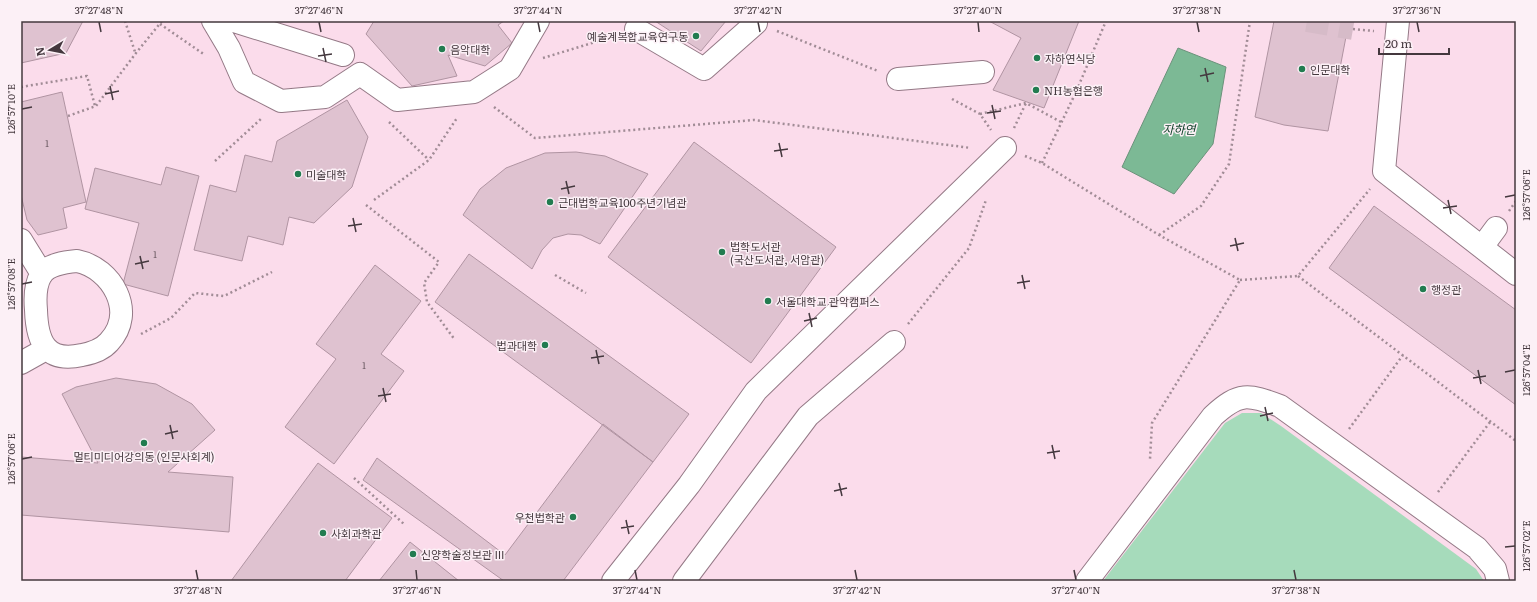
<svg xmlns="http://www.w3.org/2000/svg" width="1537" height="602" font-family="Literata,'Noto Sans KR',serif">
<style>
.green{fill:#a6dbbb}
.water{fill:#7cb995;stroke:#6b927b}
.building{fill:#dfc2d0;stroke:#b094a2}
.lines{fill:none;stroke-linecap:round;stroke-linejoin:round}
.minor-tunnel{stroke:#d6bbc8;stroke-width:22;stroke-dasharray:22 11;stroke-linecap:butt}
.minor-casing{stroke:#947986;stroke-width:24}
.path{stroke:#a18c96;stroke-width:2.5;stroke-dasharray:2 3;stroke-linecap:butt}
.minor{stroke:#fff;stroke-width:22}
.ticks{fill:none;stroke:#44383e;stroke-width:1.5}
.poi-dot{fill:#227c50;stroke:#fcf0f6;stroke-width:1.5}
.labels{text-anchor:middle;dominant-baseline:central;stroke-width:3;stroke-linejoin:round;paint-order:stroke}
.number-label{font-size:9px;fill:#6b5a62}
.poi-label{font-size:11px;fill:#44383e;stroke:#fcf0f6;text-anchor:start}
.water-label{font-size:12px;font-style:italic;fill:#093c24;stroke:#fcf0f6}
.neatline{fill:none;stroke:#44383e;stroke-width:1.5}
.ticks-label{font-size:10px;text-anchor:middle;fill:#44383e}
</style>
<rect width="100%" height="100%" fill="#fbdceb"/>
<path class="green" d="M1242 413H1261L1281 426 1476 569 1484 581H1103L1225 423Z"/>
<path class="water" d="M1178 48 1226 67 1213 144 1174 194 1122 167Z"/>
<path class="building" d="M21 21H83L66 53 21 63Z
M374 21H504L498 25 512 43 485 66 448 55 457 76 412 86 366 34Z
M655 21H726L701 51Z
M989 21H1079L1044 108 993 90 1021 38Z
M1274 21H1349L1328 131 1284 125 1255 117Z
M62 92 86 202 63 208 67 228 38 235 27 220 21 195V102Z
M347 100 368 137 352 187 314 223 289 217 283 245 248 236 242 261 194 250 210 185 236 192 245 155 272 162 277 141Z
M694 142 836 247 751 363 608 257Z
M576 152 605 156 648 174 600 244 581 235 568 234 553 238 542 250 532 269 463 215 480 189 506 168 545 153Z
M166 167 199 176 168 296 123 284 139 223 85 209 95 168 161 185Z
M1374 206 1516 310V405L1329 268Z
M469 254 689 414 653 462 435 302Z
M375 265 421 301 381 354 404 371 334 464 285 427 336 359 316 344Z
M116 378 156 384 192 404 215 430 168 472 233 477 229 532 21 515V457L98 463 62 394 76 387Z
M603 424 653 462 563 581H504L363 480 377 458 505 555Z
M318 463 392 518 345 581H231Z
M410 542 459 581H379Z"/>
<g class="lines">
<path class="minor-tunnel" d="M1307 21 1353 29"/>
<g class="minor-casing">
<path id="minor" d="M213 21 229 48 244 82 281 101 325 97 360 74 397 100 474 92 510 69 538 21
M234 21 343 55
M1398 21 1384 171 1516 274
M636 29 704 69 756 23
M898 79 983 72
M21 240 42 274
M1482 247 1496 228
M77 261C112 268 137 312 109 342 102 350 93 353 82 355 46 363 37 342 36 310 35 299 35 285 41 275 48 264 66 262 77 261Z
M21 363 46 349
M613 581 689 485 756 391 1005 148
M684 581 808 416 894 342
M1087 581 1213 416C1239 392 1248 394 1280 406L1477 548 1495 569 1498 581"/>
</g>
<path class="path" d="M125 21 135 52
M160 24 205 55
M1353 29 1374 31
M777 31 878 71
M543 58 615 36
M21 87 87 76 95 106
M952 99 980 114 991 130
M494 107 535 138 754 120 971 148
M980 114 1026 103 1061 122
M68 116 96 106 136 53 162 21
M389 122 429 160
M1014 128 1026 103
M1025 156 1042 163 1159 235 1240 280 1152 423 1150 459
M215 161 262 118
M1042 163 1076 92 1106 21
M374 200 429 160 457 118
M366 205 439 262 424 283 427 302 455 340
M1509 211 1516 201
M1159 235 1201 206 1229 164 1250 21
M555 275 586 293
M1298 276 1516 441
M1240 280 1298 276 1370 189
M908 324 969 248 986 200
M141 334 171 318 195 293 224 296 272 272
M1349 429 1403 355
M354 478 405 525
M1438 492 1490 422"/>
<use href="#minor" class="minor"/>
</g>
<path class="ticks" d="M99 22 101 32M319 22 321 32M538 22 540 32M758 22 760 32M978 22 979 32M1197 22 1199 32M1417 22 1419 32M323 48 326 62M318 56 332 54M1205 68 1208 82M1200 76 1214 73M110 86 113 100M105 94 119 91M992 105 995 119M22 109 32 107M987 113 1001 111M779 143 782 157M774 151 788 149M566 181 569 194M561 189 575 186M1505 197 1515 195M1448 200 1451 214M1443 208 1457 206M353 218 356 232M348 226 362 224M1235 238 1238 251M1230 246 1244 243M140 256 143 269M135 264 149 261M1022 275 1025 289M1017 283 1030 281M22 284 32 282M809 313 812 327M804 321 817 318M596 350 599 364M591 358 604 356M1478 370 1481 384M1505 372 1515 370M1473 378 1486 376M383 388 386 402M378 396 391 394M1265 407 1268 421M1260 416 1273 413M170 425 173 439M165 434 178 431M1052 445 1055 459M1047 453 1060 451M22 459 32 457M839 483 842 496M834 491 847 488M626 520 629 534M621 528 634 526M1505 547 1515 546M196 570 198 580M416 570 417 580M635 570 637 580M855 570 857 580M1074 570 1076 580M1294 570 1296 580"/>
<g class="poi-dot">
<circle cx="696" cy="36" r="4"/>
<circle cx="442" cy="49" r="4"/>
<circle cx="1037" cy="58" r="4"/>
<circle cx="1302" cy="69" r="4"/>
<circle cx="1036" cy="90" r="4"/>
<circle cx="298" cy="174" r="4"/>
<circle cx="550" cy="202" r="4"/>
<circle cx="722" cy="252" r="4"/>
<circle cx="1423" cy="289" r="4"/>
<circle cx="768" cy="301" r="4"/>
<circle cx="545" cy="345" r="4"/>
<circle cx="144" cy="443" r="4"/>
<circle cx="573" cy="517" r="4"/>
<circle cx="323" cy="533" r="4"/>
<circle cx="413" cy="554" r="4"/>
</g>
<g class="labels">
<g class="number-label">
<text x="47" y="143">1</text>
<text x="155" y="254">1</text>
<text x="364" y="365">1</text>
</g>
<g class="poi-label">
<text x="688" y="36" text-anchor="end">예술계복합교육연구동</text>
<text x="450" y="49">음악대학</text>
<text x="1045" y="58">자하연식당</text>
<text x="1310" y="69">인문대학</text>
<text x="1044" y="90">NH농협은행</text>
<text x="306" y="174">미술대학</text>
<text x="558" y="202">근대법학교육100주년기념관</text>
<text x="730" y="246">법학도서관<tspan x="730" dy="13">(국산도서관, 서암관)</tspan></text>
<text x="1431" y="289">행정관</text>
<text x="776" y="301">서울대학교 관악캠퍼스</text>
<text x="537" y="345" text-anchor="end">법과대학</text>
<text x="144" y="456" text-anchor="middle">멀티미디어강의동 (인문사회계)</text>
<text x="565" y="517" text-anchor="end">우천법학관</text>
<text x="331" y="533">사회과학관</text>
<text x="421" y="554">신양학술정보관 Ⅲ</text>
</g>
<g class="water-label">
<text x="1179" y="129">자하연</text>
</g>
</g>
<rect width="1537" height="602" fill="none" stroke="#fcf0f6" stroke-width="44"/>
<g transform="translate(50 50) rotate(260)" stroke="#fcf0f6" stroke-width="3" paint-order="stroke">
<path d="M0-3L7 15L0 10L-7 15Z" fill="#44383e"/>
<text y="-6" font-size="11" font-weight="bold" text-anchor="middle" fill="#44383e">N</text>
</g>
<path d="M1379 48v6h70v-6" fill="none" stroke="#44383e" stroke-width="2"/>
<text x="1385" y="48" font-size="12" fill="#44383e" stroke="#fcf0f6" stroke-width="3" paint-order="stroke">20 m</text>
<rect x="22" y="22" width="1493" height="558" class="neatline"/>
<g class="ticks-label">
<text x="99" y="14">37°27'48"N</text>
<text x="319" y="14">37°27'46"N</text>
<text x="538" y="14">37°27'44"N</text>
<text x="758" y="14">37°27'42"N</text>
<text x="978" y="14">37°27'40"N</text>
<text x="1197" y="14">37°27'38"N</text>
<text x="1417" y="14">37°27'36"N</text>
<text transform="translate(11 109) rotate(-90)" y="4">126°57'10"E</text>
<text transform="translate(1526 195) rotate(-90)" y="4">126°57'06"E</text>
<text transform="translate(11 284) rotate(-90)" y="4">126°57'08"E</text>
<text transform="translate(1526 370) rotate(-90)" y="4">126°57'04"E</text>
<text transform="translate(11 459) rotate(-90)" y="4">126°57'06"E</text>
<text transform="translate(1526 546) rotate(-90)" y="4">126°57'02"E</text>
<text x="198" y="594">37°27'48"N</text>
<text x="417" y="594">37°27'46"N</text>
<text x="637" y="594">37°27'44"N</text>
<text x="857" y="594">37°27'42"N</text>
<text x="1076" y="594">37°27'40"N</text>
<text x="1296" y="594">37°27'38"N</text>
</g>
</svg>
